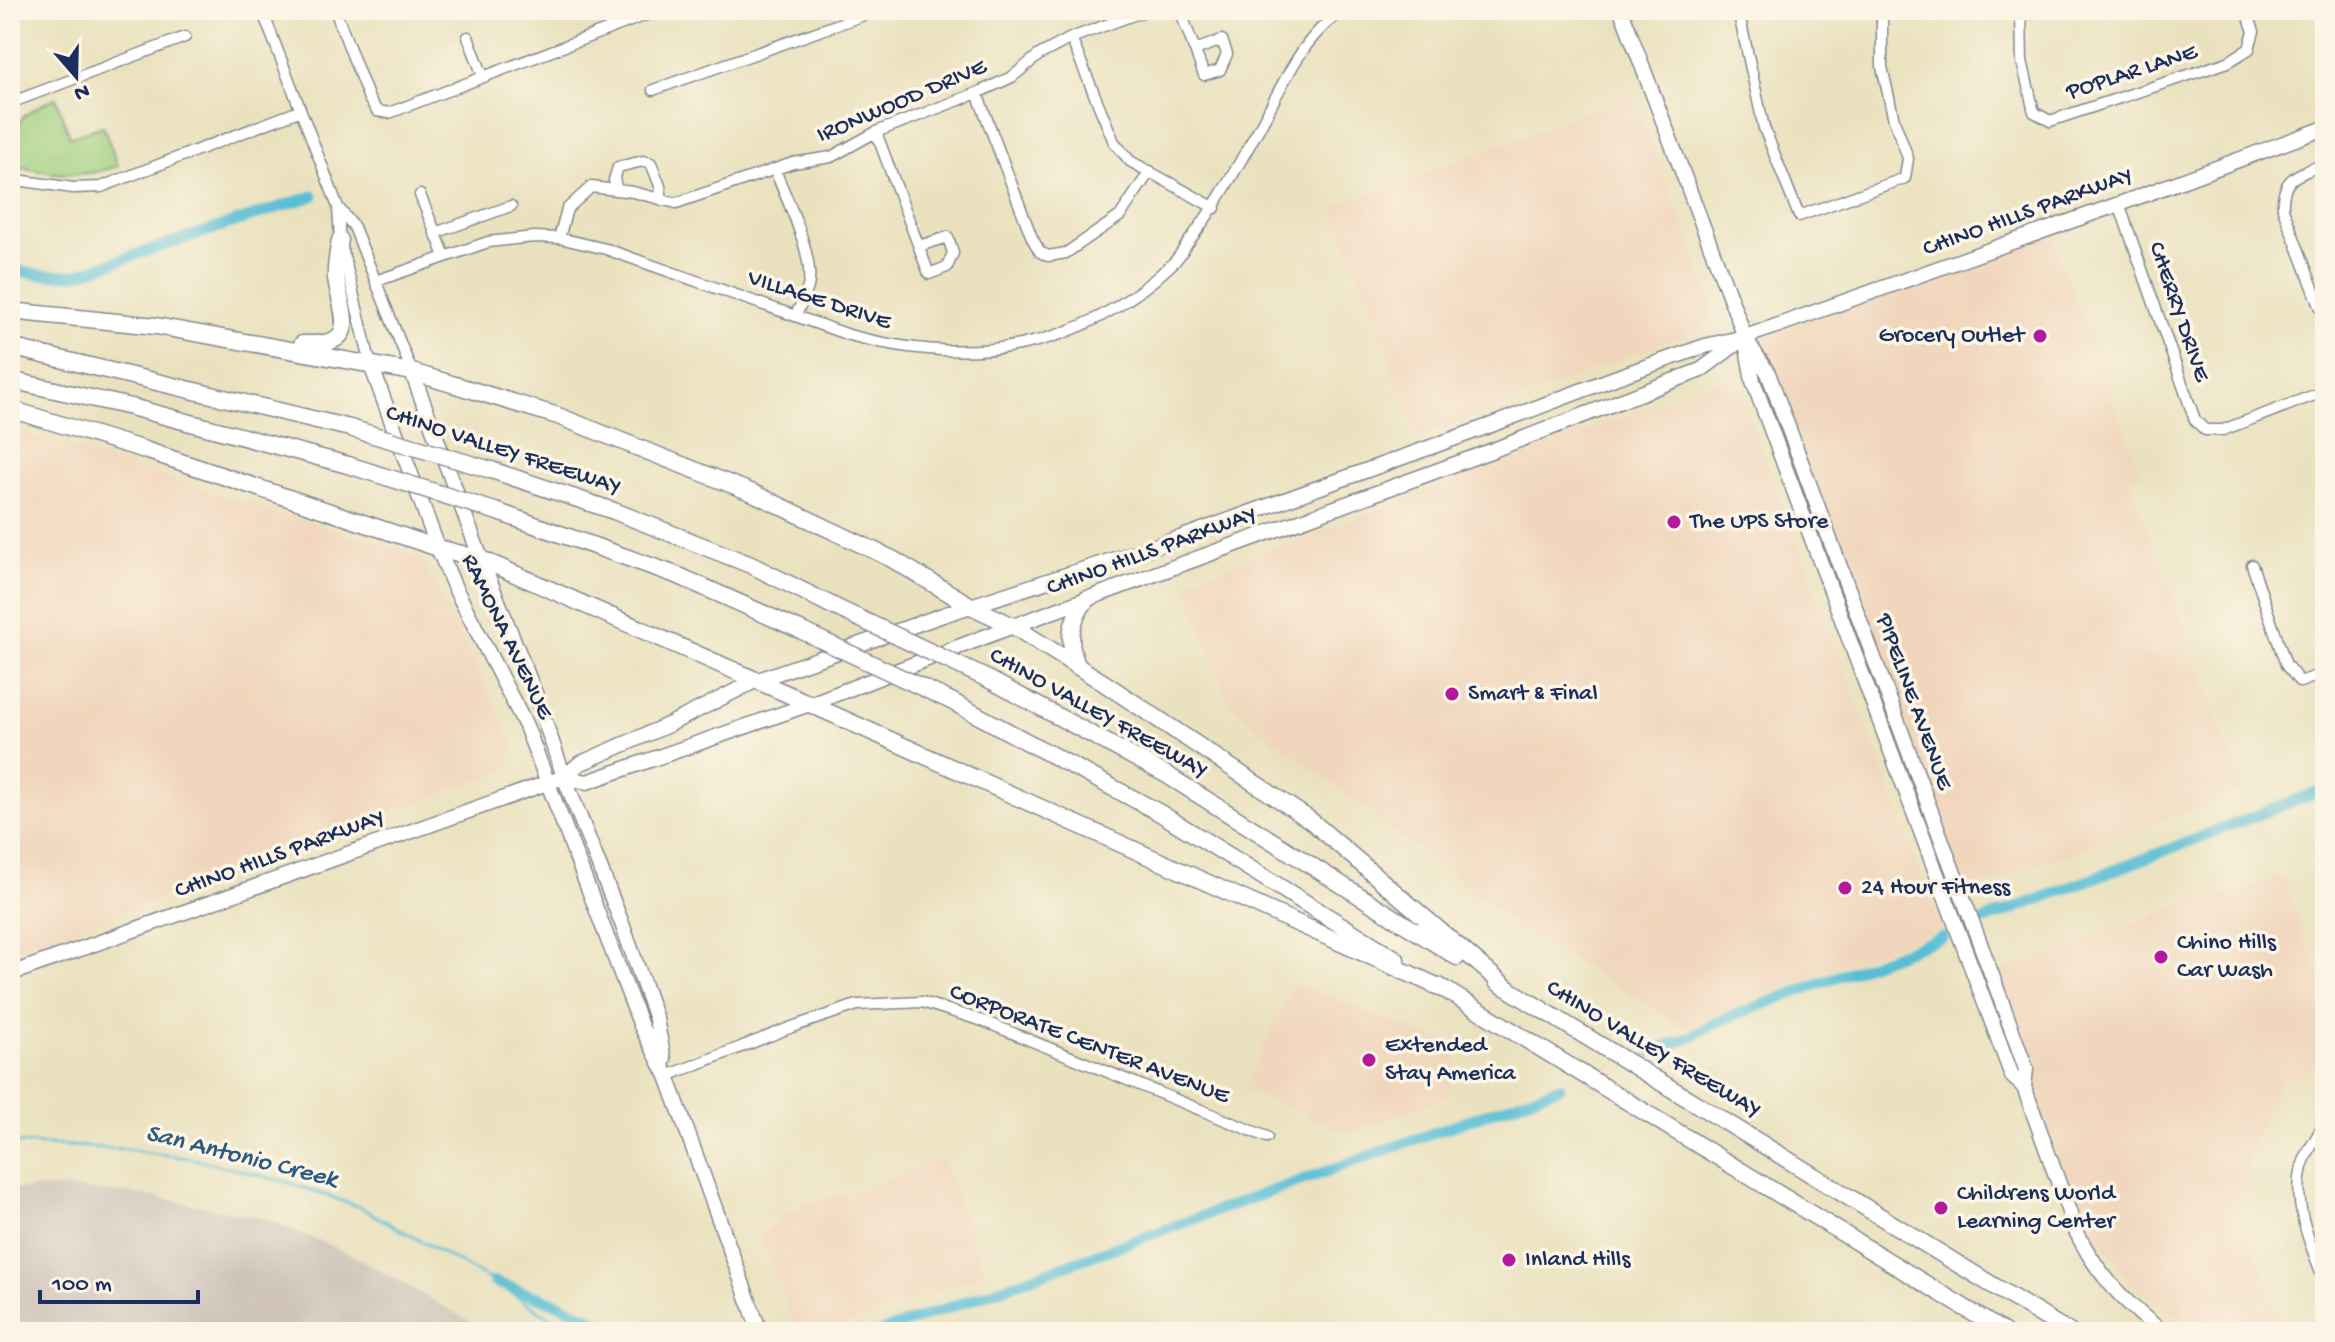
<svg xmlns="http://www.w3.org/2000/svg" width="2335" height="1342" font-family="'Gochi Hand',sans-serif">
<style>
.built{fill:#f0d6bc}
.industrial{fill:#cec2b9}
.green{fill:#a0cf7e;stroke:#5e7f6e;stroke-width:2}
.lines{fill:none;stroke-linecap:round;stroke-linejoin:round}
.stream{stroke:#58bed5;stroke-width:3}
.canal{stroke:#58bed5;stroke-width:11}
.minor-casing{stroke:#82888e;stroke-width:13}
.major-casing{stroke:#82888e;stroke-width:17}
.highway-casing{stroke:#82888e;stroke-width:19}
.minor{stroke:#fff;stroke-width:10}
.major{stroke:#fff;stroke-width:14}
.highway{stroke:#fff;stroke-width:16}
.highway-bridge-casing{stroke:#82888e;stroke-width:19;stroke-linecap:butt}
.highway-bridge{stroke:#fff;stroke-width:16}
.poi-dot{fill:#b5179e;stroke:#fcf5e5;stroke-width:3}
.labels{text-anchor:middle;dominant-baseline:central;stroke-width:7;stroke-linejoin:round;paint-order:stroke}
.street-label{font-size:24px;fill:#1b2f5e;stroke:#fcf5e5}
.poi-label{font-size:24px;fill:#1b2f5e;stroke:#fcf5e5;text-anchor:start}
.water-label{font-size:26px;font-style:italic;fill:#2d5a82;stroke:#fcf5e5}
</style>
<rect width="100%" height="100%" fill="#fcf5e5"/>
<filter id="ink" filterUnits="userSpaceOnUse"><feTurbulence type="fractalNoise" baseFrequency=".0125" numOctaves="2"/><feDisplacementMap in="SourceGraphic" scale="16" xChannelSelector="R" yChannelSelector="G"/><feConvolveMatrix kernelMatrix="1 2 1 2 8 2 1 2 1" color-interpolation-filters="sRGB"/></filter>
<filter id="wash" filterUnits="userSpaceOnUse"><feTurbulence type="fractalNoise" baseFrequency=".006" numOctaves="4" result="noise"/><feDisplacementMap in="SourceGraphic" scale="32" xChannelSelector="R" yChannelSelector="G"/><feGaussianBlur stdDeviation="1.8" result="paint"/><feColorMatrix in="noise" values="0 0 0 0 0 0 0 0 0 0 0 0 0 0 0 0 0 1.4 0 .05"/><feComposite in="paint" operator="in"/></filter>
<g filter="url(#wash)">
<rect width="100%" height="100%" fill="#eae1be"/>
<path class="built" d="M1633 95 1715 308 1705 327 1418 437 1333 207Z
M2052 236 2141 474 2129 479 2245 790 1957 895 1751 341Z
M1725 378 1739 390 1943 929 1733 1005 1688 1029 1528 934 1229 705 1185 583Z
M10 429 421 557 513 742 510 769 10 953Z
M2282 876 2325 991V1064L2281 1081 2251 1146 2239 1207 2286 1332H2198L2132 1284 2099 1241 2073 1198 1986 977 2210 895 2212 900Z
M1292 984 1308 988 1460 1049 1447 1096 1347 1134 1244 1088Z
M942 1159 986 1274 828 1332H797L759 1232 773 1226 789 1213 816 1199 848 1195Z"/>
<path class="industrial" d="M61 1188 144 1195 267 1219 355 1256 488 1332H10V1189Z"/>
<path class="green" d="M56 98 70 137 103 126 118 166C89 176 65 176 34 170 25 168 17 167 10 161 10 123 22 112 56 98Z"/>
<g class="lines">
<path class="stream" d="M10 1143 126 1149 194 1159 287 1182 360 1207 494 1282 573 1332"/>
<path class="canal" d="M10 269 41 275H75L313 196
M1985 920 2325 789
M1650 1052 1686 1039 1722 1020 1943 937
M494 1282 558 1304 622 1332
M881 1332 1560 1087"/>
</g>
</g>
<g filter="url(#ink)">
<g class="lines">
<g class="minor-casing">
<path id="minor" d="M262 10 338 207 354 227 412 372
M335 10 369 99 377 111 389 113 659 10
M1180 10 1204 75 1220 70 1227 54 1222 40 1195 50
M1738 10 1764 128 1799 216 1905 178 1908 158 1894 120 1882 67V10
M2021 10 2022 61 2034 112 2050 121 2228 62 2249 49 2254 31 2246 10
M468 37 483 76
M1071 38 1114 142 1130 161 1215 208
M653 90 878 10
M977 93 1032 238 1040 252 1048 256 1066 253 1120 216 1150 171
M10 103 185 37
M876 132 929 274 947 267 953 253 948 237 919 246
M2325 164C2299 174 2281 176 2283 209L2325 319
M775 170C786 198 816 258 808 287 805 297 800 307 795 316
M10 179 73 188 101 187 299 111
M617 190 614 180 618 167 643 161 651 163 660 186 662 200
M420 195 445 256
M2119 204 2195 420 2205 430H2223L2325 391
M338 207 340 240 371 365
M435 233 511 206
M559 238 567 209 591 187 633 192 676 203 793 163 831 157 876 132 977 93 1012 77 1039 55 1071 38 1147 10
M376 281 488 242 534 237 559 238 606 249 849 335C970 367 1078 353 1172 264 1179 258 1184 248 1190 240 1216 206 1236 169 1257 132 1281 90 1301 35 1345 10
M2252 565 2286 665 2300 682 2325 673
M667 1076 792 1027 857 1005 922 1002 983 1021 1267 1137
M2325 1122C2318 1136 2306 1152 2302 1167 2292 1205 2311 1246 2325 1282"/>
</g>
<g class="major-casing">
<path id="major" d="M1621 10 1745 337 1753 381 2012 1076 2024 1087
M1749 344 1768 373 1994 981 2026 1069 2024 1087 2076 1231C2096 1273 2126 1305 2163 1332
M371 365 438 548 454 586 526 726 641 1026 667 1076 760 1332
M412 372 481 559 535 693 564 777 621 921 656 1019 664 1060
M564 777 587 782 810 704 1013 626 1488 452 1701 370 1740 341
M10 974 564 777 579 764 668 725 755 681 943 615 1180 538 1486 427 1617 377 1705 346 1745 337 2119 204 2325 128"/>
</g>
<g class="highway-casing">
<path id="highway" d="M10 311 156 326 412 372 558 416 753 493 892 559 971 606 1013 626 1104 683 1310 820 1506 987
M302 344C362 346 342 317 336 278 335 266 338 252 340 240
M10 347 350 428
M10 380 131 407 348 465
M10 409 145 450 438 548 481 559 810 704 1448 991
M491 470 614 511 751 565 835 607
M498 512 679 576 800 630
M1078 667C1066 642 1070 620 1087 599
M990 680 1167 775 1457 957
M951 701 1160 813 1396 959
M1497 982 2069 1332
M1439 986 2004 1332"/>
</g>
<use href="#minor" class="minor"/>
<use href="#major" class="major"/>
<use href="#highway" class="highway"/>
<g class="highway-bridge-casing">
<path id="highway-bridge" d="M350 428 491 470
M348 465 498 512
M835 607 990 680
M800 630 951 701"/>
</g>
<use href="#highway-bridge" class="highway-bridge"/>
</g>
</g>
<g class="poi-dot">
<circle cx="2040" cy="336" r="8"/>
<circle cx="1674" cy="522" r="8"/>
<circle cx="1452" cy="694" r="8"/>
<circle cx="1845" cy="888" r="8"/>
<circle cx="2161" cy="957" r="8"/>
<circle cx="1369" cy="1060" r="8"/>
<circle cx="1941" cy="1208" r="8"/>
<circle cx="1509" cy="1260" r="8"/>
</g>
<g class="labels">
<g class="street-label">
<text transform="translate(2132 73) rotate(-18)">POPLAR LANE</text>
<text transform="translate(902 102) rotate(-23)">IRONWOOD DRIVE</text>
<text transform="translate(2028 213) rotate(-20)">CHINO HILLS PARKWAY</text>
<text transform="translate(819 301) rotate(18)">VILLAGE DRIVE</text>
<text transform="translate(2178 312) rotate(71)">CHERRY DRIVE</text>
<text transform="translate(503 451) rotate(18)">CHINO VALLEY FREEWAY</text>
<text transform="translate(1152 552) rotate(-20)">CHINO HILLS PARKWAY</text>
<text transform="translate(506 637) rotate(64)">RAMONA AVENUE</text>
<text transform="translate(1913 702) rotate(70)">PIPELINE AVENUE</text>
<text transform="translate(1098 714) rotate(29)">CHINO VALLEY FREEWAY</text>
<text transform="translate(280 855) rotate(-20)">CHINO HILLS PARKWAY</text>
<text transform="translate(1089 1045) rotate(21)">CORPORATE CENTER AVENUE</text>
<text transform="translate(1653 1050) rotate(31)">CHINO VALLEY FREEWAY</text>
</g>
<g class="poi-label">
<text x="2024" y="336" text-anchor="end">Grocery Outlet</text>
<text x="1690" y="522">The UPS Store</text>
<text x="1468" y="694">Smart &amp; Final</text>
<text x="1861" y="888">24 Hour Fitness</text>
<text x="2177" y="943">Chino Hills<tspan x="2177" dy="28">Car Wash</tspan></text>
<text x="1385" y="1046">Extended<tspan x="1385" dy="28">Stay America</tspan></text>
<text x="1957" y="1194">Childrens World<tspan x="1957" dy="28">Learning Center</tspan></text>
<text x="1525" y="1260">Inland Hills</text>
</g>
<g class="water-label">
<text transform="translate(241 1158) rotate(14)">San Antonio Creek</text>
</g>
</g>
<rect width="2335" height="1342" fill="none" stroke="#fcf5e5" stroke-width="40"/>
<g transform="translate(76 76) rotate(160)" stroke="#fcf5e5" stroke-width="6" paint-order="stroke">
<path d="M0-6L14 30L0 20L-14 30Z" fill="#1b2f5e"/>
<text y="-12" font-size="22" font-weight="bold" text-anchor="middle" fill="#1b2f5e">N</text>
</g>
<path d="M40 1290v12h158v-12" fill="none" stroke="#1b2f5e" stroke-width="4"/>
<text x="52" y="1290" font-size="24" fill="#1b2f5e" stroke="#fcf5e5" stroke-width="6" paint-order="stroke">100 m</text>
</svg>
